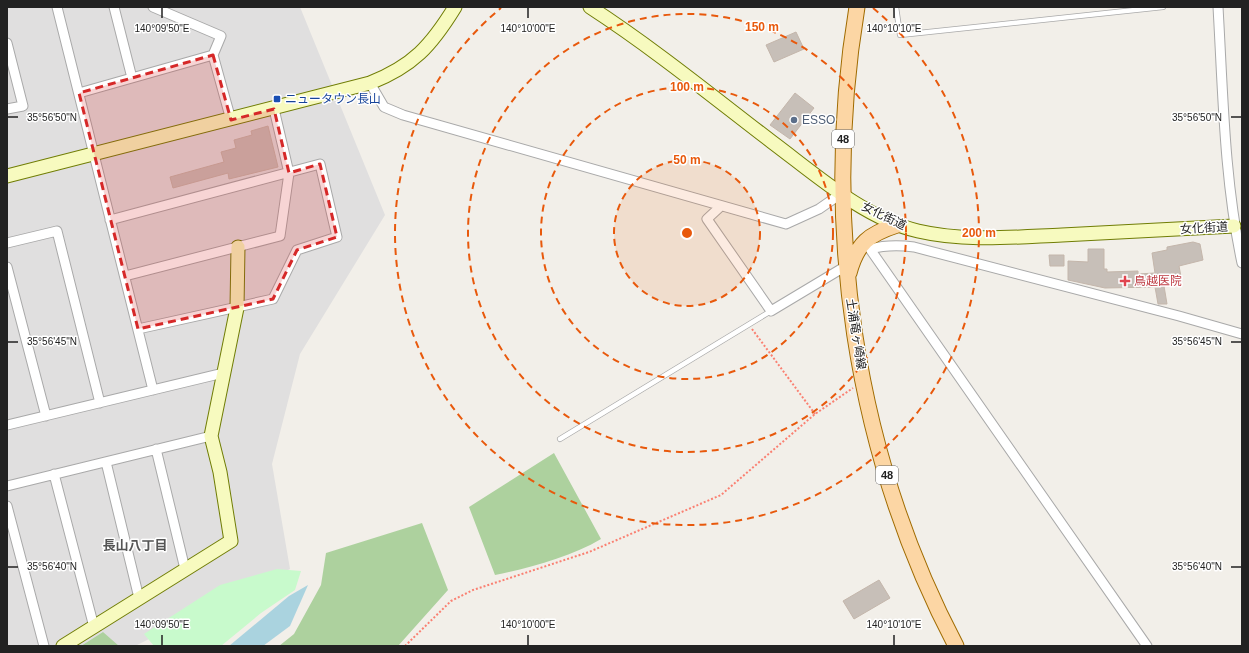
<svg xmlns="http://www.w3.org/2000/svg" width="1249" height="653" font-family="Arial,'Noto Sans JP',sans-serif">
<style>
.residential{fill:#e0dfdf}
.forest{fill:#add19e}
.park{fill:#c8facc}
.water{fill:#aad3df}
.building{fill:#c7bfb8;stroke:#c4b6ab}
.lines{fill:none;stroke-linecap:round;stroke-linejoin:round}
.lane-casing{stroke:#a9a9a9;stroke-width:6}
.street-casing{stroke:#a9a9a9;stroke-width:11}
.secondary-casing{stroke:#707d05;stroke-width:15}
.primary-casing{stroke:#a06b00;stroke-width:17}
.path{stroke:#fa8072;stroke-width:2;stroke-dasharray:2 2;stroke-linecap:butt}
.lane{stroke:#fff;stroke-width:4.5}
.street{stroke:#fff;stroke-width:9}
.secondary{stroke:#f7fabf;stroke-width:13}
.primary{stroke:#fcd6a4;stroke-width:15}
.marked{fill:#d62828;fill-opacity:0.2;stroke:#d62828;stroke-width:3;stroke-dasharray:8 5;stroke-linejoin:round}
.ticks{fill:none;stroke:#222;stroke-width:1.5}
.ring{fill:none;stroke:#e8590c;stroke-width:2;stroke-dasharray:7 5}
.transit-dot{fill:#1a4fb4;stroke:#fff;stroke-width:1.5}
.service-dot{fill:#5c6f8a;stroke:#fff;stroke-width:1.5}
.health-dot{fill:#e0444e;stroke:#fff;stroke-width:1.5}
.labels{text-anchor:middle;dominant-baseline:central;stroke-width:3;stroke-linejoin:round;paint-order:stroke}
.shield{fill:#fff;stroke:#646464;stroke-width:1}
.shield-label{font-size:11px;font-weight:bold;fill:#222}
.transit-label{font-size:12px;fill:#164399;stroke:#fff;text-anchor:start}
.service-label{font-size:12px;fill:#4e5e75;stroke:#fff;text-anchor:start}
.street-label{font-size:12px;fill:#222;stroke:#fff}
.health-label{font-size:12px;fill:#be3a42;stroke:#fff;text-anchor:start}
.neighbourhood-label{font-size:13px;font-weight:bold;fill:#555;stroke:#fff}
.ticks-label{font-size:10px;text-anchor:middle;fill:#222;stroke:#fff;stroke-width:3;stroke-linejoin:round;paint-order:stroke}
.centre{fill:#e8590c;stroke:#fff;stroke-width:2}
.ring-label{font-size:12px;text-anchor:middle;font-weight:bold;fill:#e8590c;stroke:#fff;stroke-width:3;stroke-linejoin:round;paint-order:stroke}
</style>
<rect width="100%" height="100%" fill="#f2efe9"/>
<path class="residential" d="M7 7H300L385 215 300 354 272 464 290 569 135 646H7Z"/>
<path class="forest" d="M554 453 601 539C571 557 529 568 495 575L469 507Z
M422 523 448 590 398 646H279L294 634 321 585 326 553Z
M103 632 119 646H81Z"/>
<path class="park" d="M277 569 301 571 295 590 261 613 221 646H154L144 634 220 585Z"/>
<path class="water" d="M308 585 290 626 263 646H229L289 596Z"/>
<path class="building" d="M796 32 804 49 774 62 766 45Z
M795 93 814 108 790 139 770 125Z
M268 126 278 167 229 179 228 173 173 188 170 177 224 162 221 152 236 148 234 140 252 135 251 131Z
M1193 242 1200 244 1203 260 1179 266 1182 282 1164 286 1167 304H1158L1155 287 1105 288 1068 280V261L1088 262V249H1104V269H1107V272L1138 271V274L1155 273 1152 253 1167 250V247Z
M1049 255H1064V266H1050Z
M879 580 890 598 854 619 843 601Z"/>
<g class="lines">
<g class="lane-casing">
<path id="lane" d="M896 7 900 35 1163 7
M560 439 771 311"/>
</g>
<g class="street-casing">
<path id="street" d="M57 7 153 390
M114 7 132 78
M153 7 221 36 213 55 231 120
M1218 7C1223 92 1224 179 1242 263
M7 43 23 106 7 109
M370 83 384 107 403 115 786 224 819 209 842 193
M79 93 213 55
M721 206 707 219 771 311 846 266
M110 220 320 164 337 237 297 250 273 299 138 329
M7 243 57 231 100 403
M7 267 46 416
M125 276 280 236 289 173 274 109
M7 425 223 373
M156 449 185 569
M106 462 139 598
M54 474 94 627
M7 486 211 436
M7 506 44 646
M1147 646 870 249C885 245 899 245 914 247L1179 316 1242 334"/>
</g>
<g class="secondary-casing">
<path id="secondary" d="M590 7C653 48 712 96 772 142 815 174 865 219 918 231 965 242 1015 237 1062 235 1119 232 1177 229 1234 226
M7 176 370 83C413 66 431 46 455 7
M63 646 231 541 220 472 211 436 237 308 238 247"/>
</g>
<g class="primary-casing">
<path id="primary" d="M857 7C821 223 854 452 956 646
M849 273C857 243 869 234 897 225"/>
</g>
<path class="path" d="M752 329 815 414
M405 646 451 601 473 590 589 552 721 495 815 414 853 388"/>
<use href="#lane" class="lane"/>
<use href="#street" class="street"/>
<use href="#secondary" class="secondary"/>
<use href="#primary" class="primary"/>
</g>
<path class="marked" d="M213 55 231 120 274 109 289 173 320 164 337 237 297 250 273 299 138 329 79 93Z"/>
<path class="ticks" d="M162 8V18M528 8V18M894 8V18M8 117H18M1231 117H1241M8 342H18M1231 342H1241M8 567H18M1231 567H1241M162 635V645M528 635V645M894 635V645"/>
<circle cx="687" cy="233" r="73" fill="#e8590c" fill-opacity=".12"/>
<g class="ring">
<circle cx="687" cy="233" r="73"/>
<circle cx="687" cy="233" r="146"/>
<circle cx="687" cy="233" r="219"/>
<path d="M873 8A292 292 0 1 1 501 8"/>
</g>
<rect class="transit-dot" x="273" y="95" width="8" height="8" rx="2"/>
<circle class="service-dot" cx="794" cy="120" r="4"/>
<path class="health-dot" d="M1123 275h4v4h4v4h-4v4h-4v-4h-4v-4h4z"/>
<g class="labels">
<g class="shield">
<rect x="832" y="130" width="22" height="18" rx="3"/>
<rect x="876" y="466" width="22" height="18" rx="3"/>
</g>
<g class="shield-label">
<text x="843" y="139">48</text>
<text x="887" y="475">48</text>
</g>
<g class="transit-label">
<text x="285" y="99">ニュータウン長山</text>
</g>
<g class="service-label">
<text x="802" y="120">ESSO</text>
</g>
<g class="street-label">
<text transform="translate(884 216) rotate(26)">女化街道</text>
<text transform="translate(1204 228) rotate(-3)">女化街道</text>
<text transform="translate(856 334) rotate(81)">土浦竜ヶ崎線</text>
</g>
<g class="health-label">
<text x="1134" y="281">鳥越医院</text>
</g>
<g class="neighbourhood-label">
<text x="135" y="545">長山八丁目</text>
</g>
</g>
<g class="ticks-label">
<text x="162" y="32">140°09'50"E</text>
<text x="528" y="32">140°10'00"E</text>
<text x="894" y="32">140°10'10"E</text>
<text x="52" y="121">35°56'50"N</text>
<text x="1197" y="121">35°56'50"N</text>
<text x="52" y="345">35°56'45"N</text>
<text x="1197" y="345">35°56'45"N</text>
<text x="52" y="570">35°56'40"N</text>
<text x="1197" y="570">35°56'40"N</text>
<text x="162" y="628">140°09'50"E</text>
<text x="528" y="628">140°10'00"E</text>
<text x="894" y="628">140°10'10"E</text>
</g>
<circle cx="687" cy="233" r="6" class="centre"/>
<g class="ring-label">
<text x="762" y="31">150 m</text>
<text x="687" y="91">100 m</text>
<text x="687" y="164">50 m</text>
<text x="979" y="237">200 m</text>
</g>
<rect width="1249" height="653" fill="none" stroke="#222222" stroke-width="16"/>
</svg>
